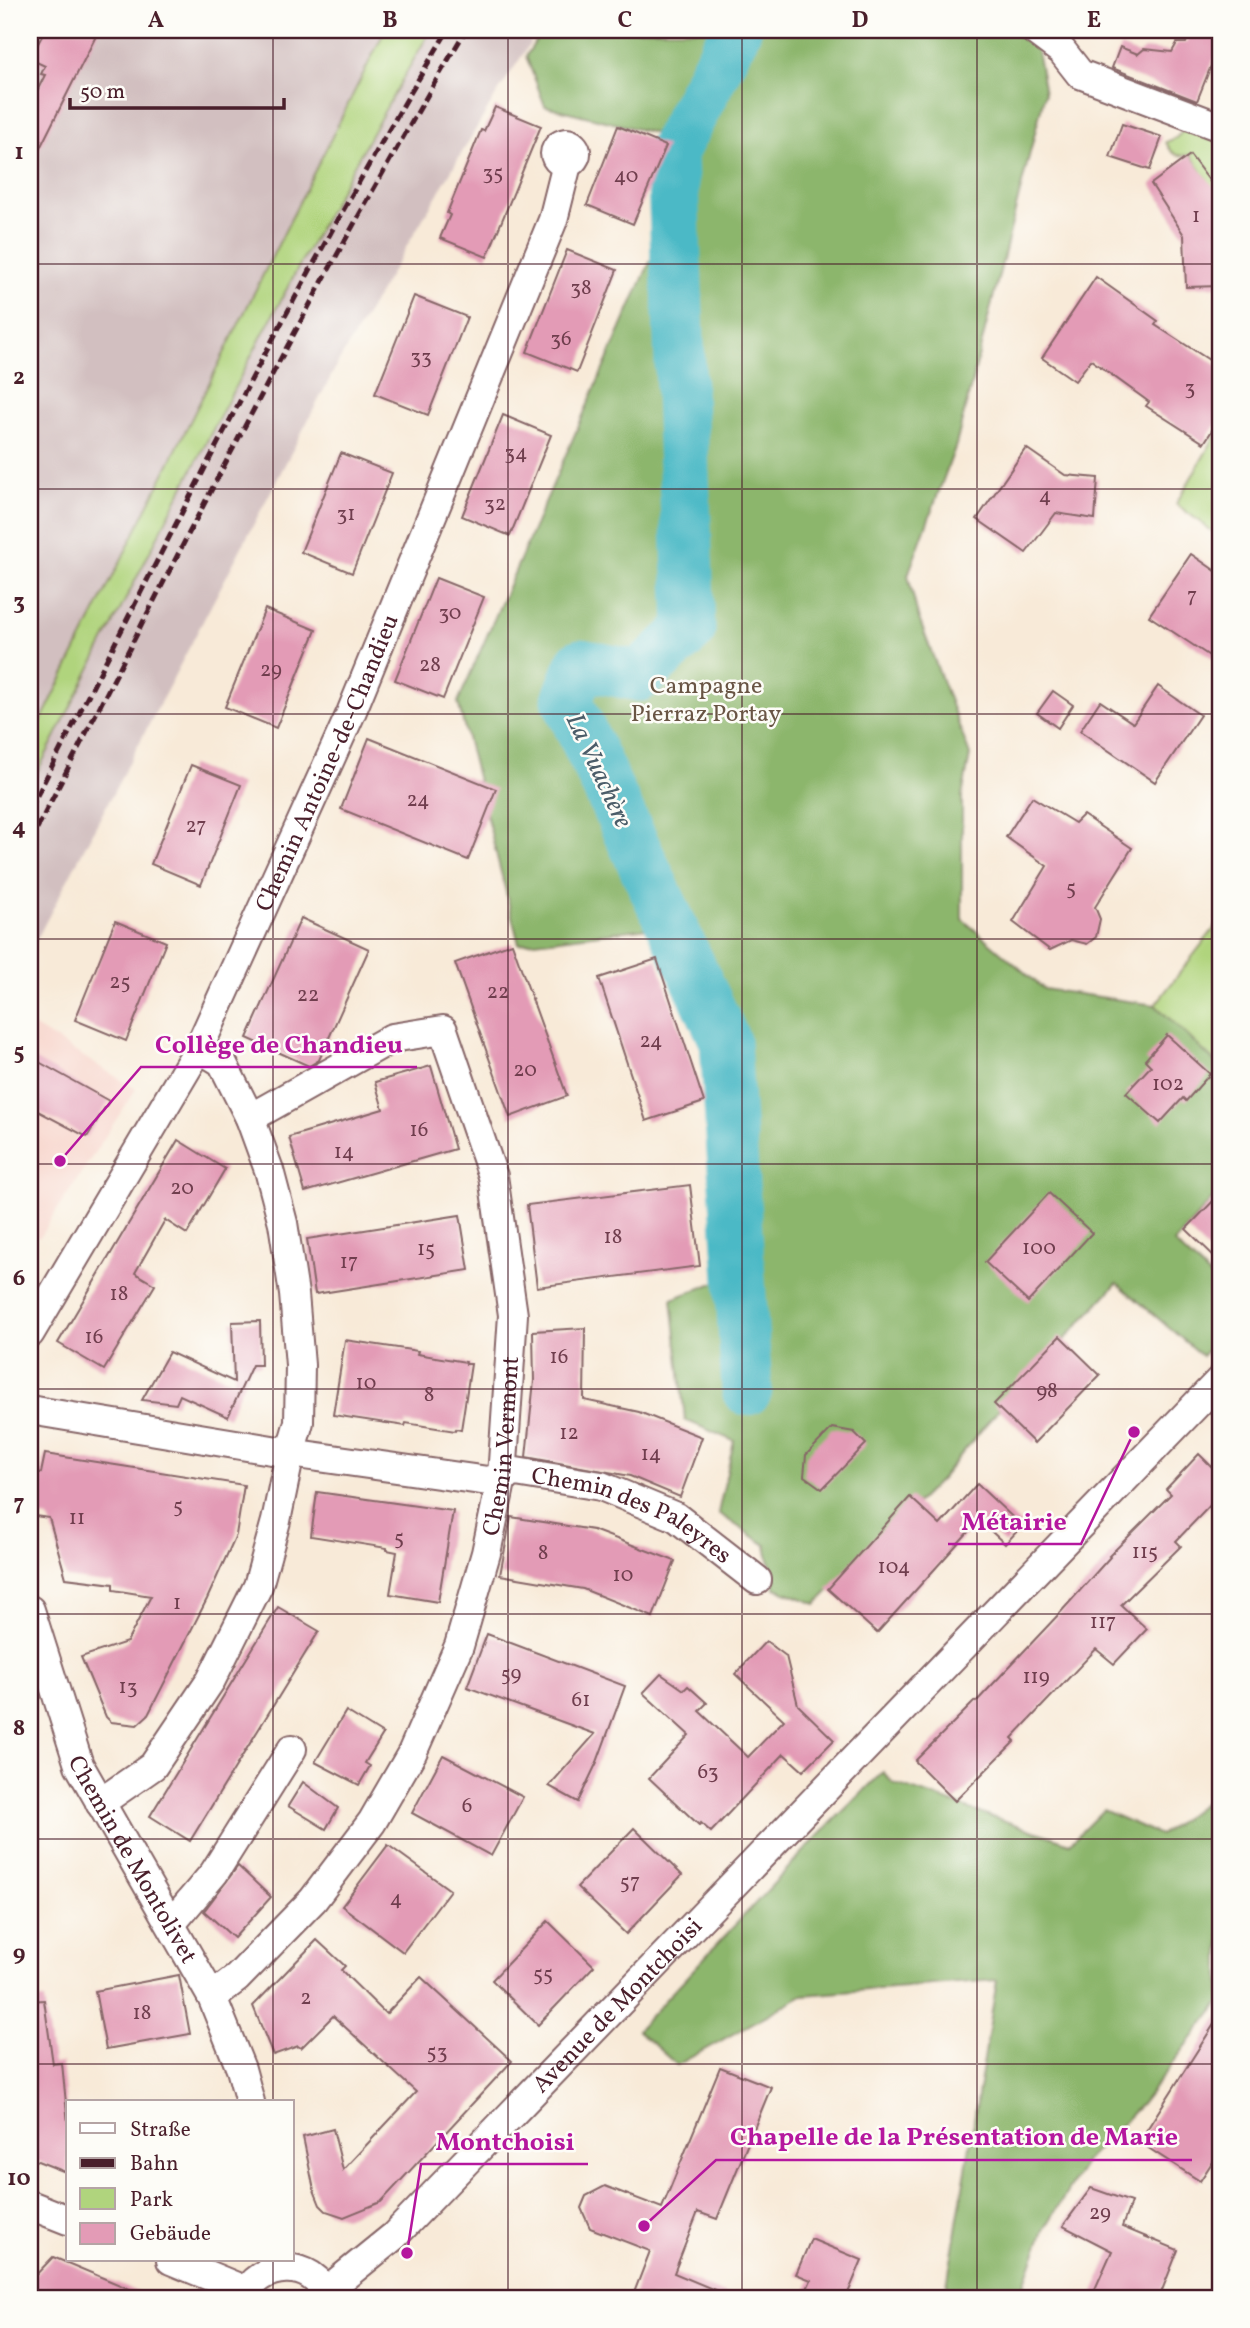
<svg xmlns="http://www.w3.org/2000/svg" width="1250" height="2328" viewBox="0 0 1250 2328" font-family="Vollkorn,serif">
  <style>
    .built { fill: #f7d1c8 }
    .industrial { fill: #d2bfc0 }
    .green { fill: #b0d47d; stroke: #7d7a54; stroke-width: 2 }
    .forest { fill: #8cb66c; stroke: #6b6a4c; stroke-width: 2 }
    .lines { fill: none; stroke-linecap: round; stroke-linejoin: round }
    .river { stroke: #4cb9c6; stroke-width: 51 }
    .building { fill: #e39bb6 }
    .minor-casing { stroke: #876668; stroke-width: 32 }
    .minor { stroke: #fff; stroke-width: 28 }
    .rail { stroke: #4a1f2b; stroke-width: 5; stroke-dasharray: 10 5; stroke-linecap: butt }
    .grid { fill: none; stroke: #4a1f2b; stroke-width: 2; stroke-opacity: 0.55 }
    .labels { text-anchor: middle; stroke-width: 5; stroke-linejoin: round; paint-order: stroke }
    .number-label { font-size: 21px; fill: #703e4e }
    .park-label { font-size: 24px; fill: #695544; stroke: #fdfcf7 }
    .street-label { font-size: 24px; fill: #4a1f2b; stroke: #fdfcf7 }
    .water-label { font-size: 26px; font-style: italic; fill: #4b5d69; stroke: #fdfcf7 }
    .leader { fill: none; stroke: #b5179e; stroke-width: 2.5 }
    .callout-dot { fill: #b5179e; stroke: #fdfcf7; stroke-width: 2.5 }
    .callout-label { font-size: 26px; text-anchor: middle; font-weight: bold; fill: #b5179e; stroke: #fdfcf7; stroke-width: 5; stroke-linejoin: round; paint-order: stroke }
    .neatline { fill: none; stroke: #4a1f2b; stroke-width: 2.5 }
    .grid-label { font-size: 23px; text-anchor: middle; font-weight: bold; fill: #4a1f2b }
  </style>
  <rect width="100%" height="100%" fill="#fdfcf7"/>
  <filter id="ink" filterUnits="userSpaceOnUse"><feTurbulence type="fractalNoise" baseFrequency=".0143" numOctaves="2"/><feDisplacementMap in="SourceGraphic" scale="14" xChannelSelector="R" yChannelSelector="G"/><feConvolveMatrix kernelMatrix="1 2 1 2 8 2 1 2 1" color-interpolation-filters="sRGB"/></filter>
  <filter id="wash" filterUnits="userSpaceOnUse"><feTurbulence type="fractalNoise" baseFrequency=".00686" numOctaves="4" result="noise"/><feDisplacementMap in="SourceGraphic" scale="28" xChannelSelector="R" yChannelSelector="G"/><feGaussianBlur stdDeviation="1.57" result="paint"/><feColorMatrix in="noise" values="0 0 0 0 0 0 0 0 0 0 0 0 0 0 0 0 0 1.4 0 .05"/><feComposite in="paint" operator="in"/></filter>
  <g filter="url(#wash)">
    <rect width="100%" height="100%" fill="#f8ead8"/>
    <!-- built -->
    <path class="built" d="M30,1024L136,1089L39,1238L30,1232Z"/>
    <!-- industrial -->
    <path class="industrial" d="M30,30H539L496,95L339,361L30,952Z"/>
    <!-- green -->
    <g class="green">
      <path d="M385,30H431C287,276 161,532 30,786V743Z"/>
      <path d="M1193,120L1220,138V185L1213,188L1191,155C1177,157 1172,155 1166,142L1176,138Z"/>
      <path d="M1220,428V537L1176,504Z"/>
      <path d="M1220,921V1067L1155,1005Z"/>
    </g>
    <!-- forest -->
    <g class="forest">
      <path d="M543,30H1011L1037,50L1045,93L956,445L908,575L918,616L970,755L962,796V919L1044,989L1155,1005L1220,1067V1190L1174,1243L1220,1285V1336L1202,1356L1117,1283L987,1423L941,1479L816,1604L775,1588L766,1545L718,1513L734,1441L685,1420L672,1299L722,1280L740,1229L730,1043L673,925L519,944L458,702L701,145L545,106L526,56Z"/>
      <path d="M883,1772L893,1783L1070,1843L1103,1810L1160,1835L1220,1791V2002L1142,2103L1086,2161L1044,2230L1019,2298H953L947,2285L997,1980L803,1995L677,2065L637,2030L820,1834Z"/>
    </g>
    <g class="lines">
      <!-- river -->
      <path class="river" d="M736,30L672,153L690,630L639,676L581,664L567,700L725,1041L747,1390"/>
    </g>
    <g id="blocks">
      <!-- building -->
      <g class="building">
        <path d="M45,30H99L30,168V105L45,75L41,74L45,66L30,59Z"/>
        <path d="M1191,30H1220V43L1197,101L1112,68L1120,47L1138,54L1144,49L1172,52L1177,43H1186Z"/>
        <path d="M495,107L541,126L487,257L440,238L450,215L447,213L481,130L484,131Z"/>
        <path d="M1122,124L1162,137L1150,170L1110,157Z"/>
        <path d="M618,126L666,146L633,224L587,205Z"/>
        <path d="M1190,155L1220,195V286L1186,287L1184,235L1151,184Z"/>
        <path d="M567,250L617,270L577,372L527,352Z"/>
        <path d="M1096,277L1158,321L1155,325L1220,367V418L1204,443L1146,406L1149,402L1091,360L1075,381L1042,358Z"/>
        <path d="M414,296L467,317L428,415L375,394Z"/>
        <path d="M503,415L551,435L510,536L462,516Z"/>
        <path d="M1026,448L1065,475L1098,478L1095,519L1056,513L1026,553L977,519Z"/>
        <path d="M341,453L392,473L352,573L301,552Z"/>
        <path d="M1191,554L1220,574V663L1149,616Z"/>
        <path d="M436,578L484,597L443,699L395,680Z"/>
        <path d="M265,609L316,630L276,728L225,707Z"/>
        <path d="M1158,686L1200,715L1155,782L1080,731L1100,701L1133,723Z"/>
        <path d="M1053,691L1073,705L1058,728L1037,713Z"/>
        <path d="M369,738L496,789L468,860L341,809Z"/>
        <path d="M191,765L241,785L201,885L151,864Z"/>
        <path d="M1032,797L1075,823L1083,815L1132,848L1095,907L1100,919L1096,937L1087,944L1071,940L1050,950L1013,922L1047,866L1006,837Z"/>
        <path d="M301,918L369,949L319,1060L309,1066L247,1038Z"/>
        <path d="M115,921L166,942L126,1041L75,1020Z"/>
        <path d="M512,943L567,1096L510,1117L455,963Z"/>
        <path d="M657,959L704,1102L646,1121L599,978Z"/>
        <path d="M1167,1035L1210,1074L1186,1101L1183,1098L1160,1123L1126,1093L1151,1066L1145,1060Z"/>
        <path d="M30,1057L109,1101L87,1137L30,1107Z"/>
        <path d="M431,1066L455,1149L305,1192L289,1137L383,1109L375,1082Z"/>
        <path d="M178,1140L225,1169L187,1234L165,1220L135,1273L155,1285L104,1370L58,1343Z"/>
        <path d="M690,1185L700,1266L537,1287L527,1205Z"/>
        <path d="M1049,1193L1092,1233L1028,1302L985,1262Z"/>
        <path d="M1220,1194V1262L1186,1229Z"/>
        <path d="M460,1215L469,1270L315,1294L307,1239Z"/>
        <path d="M260,1321L261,1365H252L228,1417L180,1395L176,1404L142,1400L169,1352L234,1382L232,1322Z"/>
        <path d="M585,1328L584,1400L639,1412L702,1437L680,1497L630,1476L526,1457L534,1381L533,1331Z"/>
        <path d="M1060,1336L1100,1375L1034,1443L994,1404Z"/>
        <path d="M345,1340L418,1351L417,1354L466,1362V1364H471L461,1430L456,1429L455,1431L406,1423L405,1426L333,1415Z"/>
        <path d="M832,1428L854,1432L866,1444L822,1489L804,1476L806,1455Z"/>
        <path d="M45,1454L244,1485L236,1535L207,1599L148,1715L137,1725L111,1722L106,1717L81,1657L127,1642L151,1596L113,1590V1584L66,1578L49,1518L34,1516L38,1494L32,1492L35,1472L41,1473Z"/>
        <path d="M1199,1454L1220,1475V1495L1176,1541L1181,1546L1121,1605L1147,1629L1114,1664L1096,1649L1012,1738L1015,1741L955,1801L915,1761L975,1701L976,1702L1059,1614L1110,1557L1109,1556L1171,1494L1166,1489Z"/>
        <path d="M977,1484L1022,1526L1005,1544L979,1520L877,1633L828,1589L910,1497L940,1525Z"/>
        <path d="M317,1492L453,1511L438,1602L390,1594L397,1552L387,1550V1548L311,1536Z"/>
        <path d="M511,1517L593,1530L675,1561L653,1617L583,1589L500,1575Z"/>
        <path d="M278,1607L319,1631L190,1841L150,1816Z"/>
        <path d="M487,1634L625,1686L597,1762L578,1802L549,1786L595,1734L467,1687Z"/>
        <path d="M766,1641L786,1656L798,1705L834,1740L803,1771L784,1754L711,1832L701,1823L699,1825L649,1778L689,1735L643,1693L661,1674L684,1690L688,1686L707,1703L699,1711L748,1757L784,1720L735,1674Z"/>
        <path d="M346,1711L383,1734L365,1763L370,1766L359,1785L315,1762Z"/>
        <path d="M443,1755L523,1797L491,1856L412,1813Z"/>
        <path d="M303,1782L338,1808L326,1829L288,1806Z"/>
        <path d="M634,1828L682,1875L626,1934L577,1887Z"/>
        <path d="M388,1845L450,1890L403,1952L342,1906Z"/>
        <path d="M238,1866L271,1897L234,1938L204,1911Z"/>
        <path d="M548,1921L594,1966L538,2025L492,1980Z"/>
        <path d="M317,1940L345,1966L341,1970L386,2014L421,1977L512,2061L381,2202L344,2217L326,2211L320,2205L314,2190L303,2137L333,2129L343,2170L416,2092L333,2016L301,2048L298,2046L273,2055L253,2006Z"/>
        <path d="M179,1975L190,2034L106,2049L95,1991Z"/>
        <path d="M44,2000L53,2064L62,2063L68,2124V2173L30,2158V2001Z"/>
        <path d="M1220,2015V2150L1200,2181L1139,2142Z"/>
        <path d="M720,2067L771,2087L717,2219L698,2212L674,2273L734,2298H632L650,2251L590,2228L581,2208L586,2196L605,2186L662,2208Z"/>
        <path d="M1091,2188L1131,2202L1122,2227L1178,2250L1159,2298H1091L1112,2251L1063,2226Z"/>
        <path d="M811,2239L862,2260L846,2298H803L811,2280L796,2274Z"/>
        <path d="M53,2257L151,2298H30V2281Z"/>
      </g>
    </g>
  </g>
  <g filter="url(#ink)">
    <use href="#blocks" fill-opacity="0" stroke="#876668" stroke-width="2"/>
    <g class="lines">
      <!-- minor casing -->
      <g class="minor-casing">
        <g id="minor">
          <path d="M1034,30L1062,51L1080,74L1220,127"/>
          <path id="s1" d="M30,1333L199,1048L351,713L553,220L567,164C574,161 580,153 573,146C561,135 543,159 567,164"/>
          <path id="s2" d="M30,1410L290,1453L488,1481L516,1472L601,1486L676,1517L757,1580"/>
          <path id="s3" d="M30,1610L79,1765L212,1997L241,2069L250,2102"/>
          <path d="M100,1803L153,1766L211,1680L258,1586L276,1521L290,1453L299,1422L300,1365L294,1294L283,1223L269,1170L250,1118L222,1062L199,1048"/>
          <path d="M171,1924L214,1873L292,1749"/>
          <path id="s4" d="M212,1997L237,1978L313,1900L372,1822L412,1753L459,1646L486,1553L502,1477L513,1315L493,1176L443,1030L392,1038L250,1118"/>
          <path d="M30,2205L68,2220"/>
          <path d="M171,2260L246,2291"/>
          <path id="s5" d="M325,2292L394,2236L1220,1380"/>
          <path d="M243,2298C257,2261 315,2257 327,2298"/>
        </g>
      </g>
      <!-- minor -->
      <use href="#minor" class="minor"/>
      <!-- rail -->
      <g class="rail">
        <path d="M30,809C165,547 295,282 448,30"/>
        <path d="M30,842C171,569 308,293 466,30"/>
      </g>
    </g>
  </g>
  <!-- grid -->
  <path class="grid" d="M273,30V2102M508,30V2298M742,30V2298M977,30V2298M30,264H1220M30,489H1220M30,714H1220M30,939H1220M30,1164H1220M30,1389H1220M30,1614H1220M30,1839H1220M30,2064H1220M273,2260V2298"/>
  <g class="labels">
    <!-- number labels -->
    <g class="number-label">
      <text x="493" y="179">35</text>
      <text x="626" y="182">40</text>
      <text x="1196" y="222">1</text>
      <text x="581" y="294">38</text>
      <text x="561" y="345">36</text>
      <text x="421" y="363">33</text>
      <text x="1190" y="394">3</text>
      <text x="516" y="459">34</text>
      <text x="1045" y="502">4</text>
      <text x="495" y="510">32</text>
      <text x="346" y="520">31</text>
      <text x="1192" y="602">7</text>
      <text x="450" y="619">30</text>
      <text x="430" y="671">28</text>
      <text x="271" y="676">29</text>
      <text x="418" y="806">24</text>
      <text x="196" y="832">27</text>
      <text x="1071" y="894">5</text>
      <text x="120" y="988">25</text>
      <text x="498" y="998">22</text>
      <text x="308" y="1001">22</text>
      <text x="651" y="1047">24</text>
      <text x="525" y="1076">20</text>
      <text x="1168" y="1090">102</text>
      <text x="419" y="1136">16</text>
      <text x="344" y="1158">14</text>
      <text x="182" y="1194">20</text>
      <text x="613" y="1243">18</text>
      <text x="1039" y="1254">100</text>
      <text x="426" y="1255">15</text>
      <text x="349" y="1268">17</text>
      <text x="119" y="1300">18</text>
      <text x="94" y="1343">16</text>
      <text x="559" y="1363">16</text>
      <text x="366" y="1389">10</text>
      <text x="1047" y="1397">98</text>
      <text x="429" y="1401">8</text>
      <text x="569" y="1439">12</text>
      <text x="651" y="1460">14</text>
      <text x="178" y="1512">5</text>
      <text x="77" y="1524">11</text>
      <text x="399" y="1544">5</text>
      <text x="1145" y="1558">115</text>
      <text x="543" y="1559">8</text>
      <text x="894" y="1573">104</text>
      <text x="623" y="1581">10</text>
      <text x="177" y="1609">1</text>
      <text x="1103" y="1628">117</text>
      <text x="511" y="1680">59</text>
      <text x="1036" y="1683">119</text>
      <text x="128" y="1693">13</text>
      <text x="581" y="1706">61</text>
      <text x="708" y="1778">63</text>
      <text x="467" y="1812">6</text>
      <text x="630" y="1888">57</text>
      <text x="396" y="1905">4</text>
      <text x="543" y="1980">55</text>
      <text x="306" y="2004">2</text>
      <text x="142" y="2019">18</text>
      <text x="437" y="2058">53</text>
      <text x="1100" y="2219">29</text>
    </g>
    <!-- park labels -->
    <g class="park-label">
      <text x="706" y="693">Campagne<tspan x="706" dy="28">Pierraz Portay</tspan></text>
    </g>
    <!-- street labels -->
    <g class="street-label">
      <text dy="8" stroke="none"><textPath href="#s1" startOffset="644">Chemin Antoine-de-Chandieu</textPath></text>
      <text dy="8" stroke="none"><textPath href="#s4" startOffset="640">Chemin Vermont</textPath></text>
      <text dy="8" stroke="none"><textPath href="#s2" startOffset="618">Chemin des Paleyres</textPath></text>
      <text dy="8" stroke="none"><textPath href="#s3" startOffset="271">Chemin de Montolivet</textPath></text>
      <text dy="8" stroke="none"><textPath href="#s5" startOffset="410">Avenue de Montchoisi</textPath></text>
    </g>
    <!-- water labels -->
    <g class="water-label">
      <text transform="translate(600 770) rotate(65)" y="9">La Vuachère</text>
    </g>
  </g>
  <!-- callouts -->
  <path class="leader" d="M60 1161L141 1067H417M1134 1432L1081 1544H948M644 2226L716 2160H1192M407 2253L421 2164H588"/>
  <g class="callout-dot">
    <circle cx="60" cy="1161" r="7"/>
    <circle cx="1134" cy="1432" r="7"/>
    <circle cx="644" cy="2226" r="7"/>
    <circle cx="407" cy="2253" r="7"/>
  </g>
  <g class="callout-label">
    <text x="279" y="1053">Collège de Chandieu</text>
    <text x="1014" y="1530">Métairie</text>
    <text x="954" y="2145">Chapelle de la Présentation de Marie</text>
    <text x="505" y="2150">Montchoisi</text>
  </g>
  <!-- margin -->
  <rect width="1250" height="2328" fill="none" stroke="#fdfcf7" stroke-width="77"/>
  <!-- legend -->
  <rect x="66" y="2100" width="228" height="161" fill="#fdfcf7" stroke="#b5a4a5" stroke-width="2"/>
  <rect x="80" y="2123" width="35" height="10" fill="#ffffff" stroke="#b5a4a5" stroke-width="2"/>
  <text x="130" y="2136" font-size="21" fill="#4a1f2b">Straße</text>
  <rect x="80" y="2158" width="35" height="10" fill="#4a1f2b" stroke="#b5a4a5" stroke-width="2"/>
  <text x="130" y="2170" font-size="21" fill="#4a1f2b">Bahn</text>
  <rect x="80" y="2188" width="35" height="21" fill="#b0d47d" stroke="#b5a4a5" stroke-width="2"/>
  <text x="130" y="2206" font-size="21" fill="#4a1f2b">Park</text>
  <rect x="80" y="2223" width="35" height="21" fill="#e39bb6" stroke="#b5a4a5" stroke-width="2"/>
  <text x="130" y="2240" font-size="21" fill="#4a1f2b">Gebäude</text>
  <!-- scale -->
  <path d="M70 98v10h214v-10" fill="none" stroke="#4a1f2b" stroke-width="3.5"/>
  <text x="80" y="98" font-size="21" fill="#4a1f2b" stroke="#fdfcf7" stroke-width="5" paint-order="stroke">50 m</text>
  <rect x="38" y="38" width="1174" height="2252" class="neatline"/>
  <g class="grid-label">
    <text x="156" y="27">A</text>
    <text x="390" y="27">B</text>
    <text x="625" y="27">C</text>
    <text x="860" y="27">D</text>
    <text x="1094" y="27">E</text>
    <text x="19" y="159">1</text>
    <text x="19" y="384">2</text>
    <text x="19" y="609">3</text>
    <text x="19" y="834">4</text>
    <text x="19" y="1059">5</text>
    <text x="19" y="1285">6</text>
    <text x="19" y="1510">7</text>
    <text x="19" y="1735">8</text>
    <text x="19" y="1960">9</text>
    <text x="19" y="2185">10</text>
  </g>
</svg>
